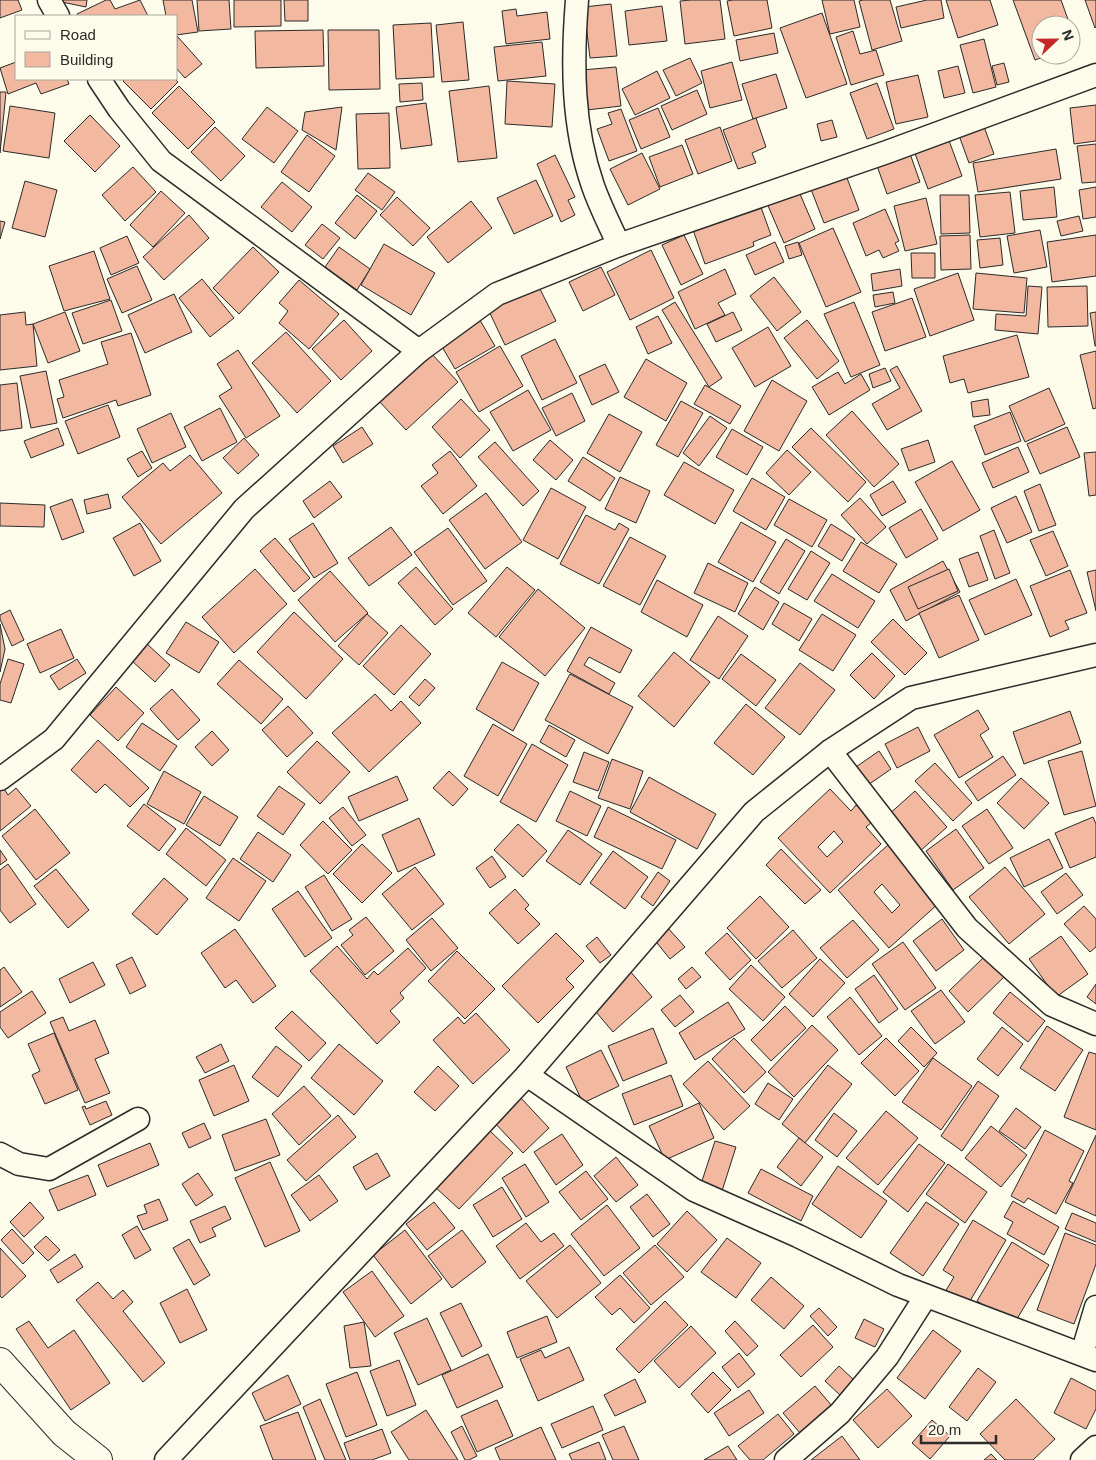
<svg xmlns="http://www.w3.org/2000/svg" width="1096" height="1460" viewBox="0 0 1096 1460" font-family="Arial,sans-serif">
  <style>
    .building { fill: #f2b8a0; stroke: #2b2b2b; fill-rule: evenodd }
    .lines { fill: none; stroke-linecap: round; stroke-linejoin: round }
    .minor-casing { stroke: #2b2b2b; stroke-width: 25 }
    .secondary-casing { stroke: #2b2b2b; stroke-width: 30 }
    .minor { stroke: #fdfbea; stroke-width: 22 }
    .secondary { stroke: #fdfbea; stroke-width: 28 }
  </style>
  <rect width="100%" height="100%" fill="#fdfbea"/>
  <!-- building -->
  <g class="building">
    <path d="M0,0H18L22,10L0,18Z"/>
    <path d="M52,0H87L86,7Z"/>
    <path d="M106,0H110L115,9L140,0L148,16H78L77,14Z"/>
    <path d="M163,0H192L198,32L176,35V16H166Z"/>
    <path d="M197,0H229L231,29L199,31Z"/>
    <path d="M234,0H281V26L234,27Z"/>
    <path d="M284,0H308V21H285Z"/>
    <path d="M691,0H720L725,39L685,44L680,1Z"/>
    <path d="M733,0H767L772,28L734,36L727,1Z"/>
    <path d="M822,0H854L860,27L830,34Z"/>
    <path d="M863,0H890L902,41L872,50L859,1Z"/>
    <path d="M927,0H941L944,18L901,28L896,7Z"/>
    <path d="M946,0H990L998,25L958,38Z"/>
    <path d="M1013,0H1061L1070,25H1041V55H1049L1035,60Z"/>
    <path d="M1085,0H1096V27L1095,28Z"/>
    <path d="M611,4L617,56L590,58L584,7Z"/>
    <path d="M662,6L667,41L629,45L625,11Z"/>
    <path d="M516,9L517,16L547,12L550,39L506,44L502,11Z"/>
    <path d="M822,13L847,84L806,98L780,28Z"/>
    <path d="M463,22L469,80L442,82L436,25Z"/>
    <path d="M431,23L434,77L396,79L393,25Z"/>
    <path d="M1071,27L1077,44L1071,47Z"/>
    <path d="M323,30L324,66L256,68L255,31Z"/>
    <path d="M328,30H379L380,89L329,90Z"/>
    <path d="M853,31L860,54L876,50L884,75L851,85L836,37Z"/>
    <path d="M774,33L778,53L740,61L736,40Z"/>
    <path d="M177,36L202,64L185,78L176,68Z"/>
    <path d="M984,39L996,87L973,93L960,45Z"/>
    <path d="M542,42L546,76L498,81L494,47Z"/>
    <path d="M690,58L702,83L676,96L663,70Z"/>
    <path d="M16,62V79H67L69,84L41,94L36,83L8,94L0,68Z"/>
    <path d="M732,62L742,100L710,108L701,71Z"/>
    <path d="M1004,63L1009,82L997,85L992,66Z"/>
    <path d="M958,66L965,93L944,98L938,71Z"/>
    <path d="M616,67L621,106L587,110L582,70Z"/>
    <path d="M657,71L670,98L635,115L622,89Z"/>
    <path d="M776,74L787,108L753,119L742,84Z"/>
    <path d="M918,75L928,117L896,124L886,82Z"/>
    <path d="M125,79H175L178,82L151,109L123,81Z"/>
    <path d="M507,81L555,84L552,127L505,124Z"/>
    <path d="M422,83L423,100L400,102L399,84Z"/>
    <path d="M877,83L894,129L867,139L850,93Z"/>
    <path d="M179,86L215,122L188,149L152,113Z"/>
    <path d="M489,86L497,158L458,162L449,91Z"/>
    <path d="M697,90L707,114L672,130L661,106Z"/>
    <path d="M0,92H6L0,153Z"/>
    <path d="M426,103L432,145L401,149L396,107Z"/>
    <path d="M1096,105V141L1074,144L1070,108Z"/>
    <path d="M10,106L55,113L49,158L3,151Z"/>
    <path d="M267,107L298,131L274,163L242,139Z"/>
    <path d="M342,107L336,150L302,130L305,112Z"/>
    <path d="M658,108L670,137L641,149L629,120Z"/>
    <path d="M621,109L637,151L609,161L597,129L612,124L608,113Z"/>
    <path d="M389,113L390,168L358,169L356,114Z"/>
    <path d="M90,115L120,146L95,172L64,141Z"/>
    <path d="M756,118L766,147L752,153L756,163L738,169L723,130Z"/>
    <path d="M832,120L837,137L821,141L817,124Z"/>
    <path d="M982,121L994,154L969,163L957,130Z"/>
    <path d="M215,127L245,156L221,181L191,152Z"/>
    <path d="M720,127L732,161L698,174L685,140Z"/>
    <path d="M307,135L335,156L309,192L281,172Z"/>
    <path d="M947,135L962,176L928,189L913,148Z"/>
    <path d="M1096,144V182L1082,183L1077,146Z"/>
    <path d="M682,145L693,174L660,187L649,157Z"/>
    <path d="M908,148L920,182L887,194L875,160Z"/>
    <path d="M1056,149L1061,179L978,192L973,163Z"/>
    <path d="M642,153L660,189L628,205L610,169Z"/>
    <path d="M555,155L575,197L568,200L575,215L561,222L537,164Z"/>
    <path d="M133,167L156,192L125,221L102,195Z"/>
    <path d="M844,170L859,210L824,223L809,184Z"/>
    <path d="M368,173L395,192L382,210L355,190Z"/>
    <path d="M536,180L553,216L514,234L497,198Z"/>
    <path d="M25,181L57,190L45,237L12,228Z"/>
    <path d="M282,182L312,207L292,232L261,207Z"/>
    <path d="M797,187L815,229L784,243L766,201Z"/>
    <path d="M1054,187L1057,217L1023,220L1020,191Z"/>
    <path d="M1096,187V217L1083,219L1079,190Z"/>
    <path d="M161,191L185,213L153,247L130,225Z"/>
    <path d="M1010,192L1015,233L980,237L975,195Z"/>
    <path d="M357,195L377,211L355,239L335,223Z"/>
    <path d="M940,195H969L970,233L941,234Z"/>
    <path d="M397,197L430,228L413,246L380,215Z"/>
    <path d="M926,198L937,244L905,251L894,206Z"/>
    <path d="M758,199L771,235L753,242L754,246L705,264L691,224Z"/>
    <path d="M471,201L492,228L448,263L427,237Z"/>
    <path d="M885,209L899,241L895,243L899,251L883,258L879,250L866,256L853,223Z"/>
    <path d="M189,215L209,238L164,280L143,257Z"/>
    <path d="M1079,216L1083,231L1061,236L1057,221Z"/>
    <path d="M0,221L5,222L0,239Z"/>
    <path d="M322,224L340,238L323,259L305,245Z"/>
    <path d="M833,228L861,292L826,307L799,243Z"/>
    <path d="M1040,230L1047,267L1014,273L1007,236Z"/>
    <path d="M684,235L703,274L681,285L662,245Z"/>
    <path d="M970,235L971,269L941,270L940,236Z"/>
    <path d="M1096,235V276L1052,282L1047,242Z"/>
    <path d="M127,236L139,263L111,275L100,248Z"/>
    <path d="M1000,238L1003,265L980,268L977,240Z"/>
    <path d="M775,242L784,262L755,275L746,255Z"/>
    <path d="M798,242L802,255L789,259L785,246Z"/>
    <path d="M384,244L435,273L411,315L361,285Z"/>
    <path d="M253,247L279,272L239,314L213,288Z"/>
    <path d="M339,247L370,269L357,290L325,267Z"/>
    <path d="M651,250L674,298L630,320L607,272Z"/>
    <path d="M94,251L110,299L64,311L49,266Z"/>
    <path d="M911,253H935V278H912Z"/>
    <path d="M137,266L152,300L122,313L107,279Z"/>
    <path d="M601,267L615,295L583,311L569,282Z"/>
    <path d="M725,269L736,294L718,303L725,315L695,329L678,292Z"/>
    <path d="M900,269L902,286L873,291L871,274Z"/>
    <path d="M958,273L974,320L930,336L914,289Z"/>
    <path d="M976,273L1027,278L1024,313L973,309Z"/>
    <path d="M774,277L801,312L777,331L750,296Z"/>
    <path d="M202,279L234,318L210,337L179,298Z"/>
    <path d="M299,280L339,314L309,349L279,323L288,311L279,303Z"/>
    <path d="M537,283L556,321L505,345L487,307Z"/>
    <path d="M1028,286L1042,287L1038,334L995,330L996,314L1026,316Z"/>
    <path d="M1087,286L1088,326L1048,327L1047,287Z"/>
    <path d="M893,292L895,303L875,307L873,295Z"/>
    <path d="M174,294L192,332L145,353L128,315Z"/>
    <path d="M912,298L926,337L885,351L872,312Z"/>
    <path d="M111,300L122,331L83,344L72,313Z"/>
    <path d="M675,302L722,378L709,387L662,310Z"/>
    <path d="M854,302L880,365L851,377L824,314Z"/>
    <path d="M25,312L26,325L33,324L37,366L0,370V315Z"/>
    <path d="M65,312L80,351L48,363L33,324Z"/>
    <path d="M733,312L742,330L716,342L707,324Z"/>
    <path d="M1096,312V346H1095L1090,313Z"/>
    <path d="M477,315L495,346L455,369L437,338Z"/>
    <path d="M658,316L672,343L648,354L636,327Z"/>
    <path d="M344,320L372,351L341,380L312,349Z"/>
    <path d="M807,320L839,361L817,379L784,338Z"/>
    <path d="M768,327L791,366L755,387L732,348Z"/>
    <path d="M286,332L331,381L297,413L252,363Z"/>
    <path d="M131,333L151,395L118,406L116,400L63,418L57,399L64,397L59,380L108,364L101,342Z"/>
    <path d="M1017,335L1029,377L968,393L964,379L950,383L943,356Z"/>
    <path d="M555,339L577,383L542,400L521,356Z"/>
    <path d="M500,346L523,386L479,412L456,372Z"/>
    <path d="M238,350L280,416L246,438L219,396L232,388L217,364Z"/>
    <path d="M1096,351V408L1093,409L1080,355Z"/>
    <path d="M430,352L458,382L406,430L378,400Z"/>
    <path d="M646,359L687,383L666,421L624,397Z"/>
    <path d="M605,364L619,392L592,405L579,376Z"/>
    <path d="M897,366L922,411L887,430L872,404L900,388L890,370Z"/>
    <path d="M885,368L891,381L873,388L869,374Z"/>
    <path d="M46,371L57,423L31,428L20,376Z"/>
    <path d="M838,372L845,384L861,374L870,390L829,415L812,387Z"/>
    <path d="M772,380L807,401L779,451L744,431Z"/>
    <path d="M17,383L22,428L0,431V385Z"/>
    <path d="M705,385L741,406L730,424L694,404Z"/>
    <path d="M1049,388L1065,424L1025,442L1009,406Z"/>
    <path d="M528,390L551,430L513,451L490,412Z"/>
    <path d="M572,393L585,421L556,436L542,408Z"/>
    <path d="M461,399L490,430L460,458L432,427Z"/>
    <path d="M988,399L990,415L973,417L971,402Z"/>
    <path d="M681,401L703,413L678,457L656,445Z"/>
    <path d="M108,405L120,437L78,454L65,421Z"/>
    <path d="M220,408L237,442L202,461L184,427Z"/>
    <path d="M852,411L899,464L874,487L826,435Z"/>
    <path d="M1010,412L1021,441L985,455L974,426Z"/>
    <path d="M171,413L186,447L152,463L137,429Z"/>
    <path d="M609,414L642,432L620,472L587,453Z"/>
    <path d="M710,416L727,428L699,466L683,453Z"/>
    <path d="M362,427L373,444L343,463L333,446Z"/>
    <path d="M1067,427L1080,457L1040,474L1027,444Z"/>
    <path d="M58,428L64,445L31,458L24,441Z"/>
    <path d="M811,428L866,482L848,502L792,447Z"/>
    <path d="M732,429L763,447L747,475L716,457Z"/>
    <path d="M244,438L259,455L238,474L223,458Z"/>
    <path d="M550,440L573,460L556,480L533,460Z"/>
    <path d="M928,440L935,462L909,471L901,449Z"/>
    <path d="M495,442L539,491L523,506L478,457Z"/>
    <path d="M1018,447L1029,472L993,488L982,463Z"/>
    <path d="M787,450L811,472L789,495L766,473Z"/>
    <path d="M142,451L152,468L138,477L127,459Z"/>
    <path d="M450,451L477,486L443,514L421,486L438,473L432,465Z"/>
    <path d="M1096,452V495L1089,496L1084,453Z"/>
    <path d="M190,455L222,493L161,544L122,497L163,463L170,471Z"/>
    <path d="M583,457L615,478L600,501L568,481Z"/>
    <path d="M952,461L980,510L943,531L915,482Z"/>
    <path d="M684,462L734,490L715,524L664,495Z"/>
    <path d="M620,477L650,491L636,523L605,509Z"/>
    <path d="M752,478L785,497L766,530L733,511Z"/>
    <path d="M330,481L342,497L314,518L303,501Z"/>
    <path d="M893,481L906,502L882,516L870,495Z"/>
    <path d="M1040,484L1056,525L1039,531L1024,491Z"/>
    <path d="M551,488L586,507L558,559L523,540Z"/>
    <path d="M486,493L522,542L485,569L449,520Z"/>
    <path d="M108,494L111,508L87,514L84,500Z"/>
    <path d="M1016,496L1032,532L1007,543L991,508Z"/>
    <path d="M860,498L886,527L867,544L841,515Z"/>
    <path d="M72,499L84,532L62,540L50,507Z"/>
    <path d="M789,499L827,520L812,547L774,525Z"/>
    <path d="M0,503L45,505L44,527L0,526Z"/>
    <path d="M921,509L938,539L906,558L889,528Z"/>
    <path d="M586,515L615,530L619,523L629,529L599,584L560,564Z"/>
    <path d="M741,522L776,542L753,582L718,562Z"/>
    <path d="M140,523L161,561L134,576L113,538Z"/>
    <path d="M313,523L338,563L314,578L289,539Z"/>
    <path d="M831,524L855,539L842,561L818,546Z"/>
    <path d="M391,527L412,555L369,586L348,558Z"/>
    <path d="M448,528L487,581L453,605L414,552Z"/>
    <path d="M994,530L1010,573L995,579L980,536Z"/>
    <path d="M1053,531L1068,566L1046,576L1030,540Z"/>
    <path d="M630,537L666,556L640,605L603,586Z"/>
    <path d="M275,538L310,578L294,592L260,551Z"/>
    <path d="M786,539L805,551L779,594L760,582Z"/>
    <path d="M861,542L897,564L879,593L843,571Z"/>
    <path d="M811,551L830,563L807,600L788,589Z"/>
    <path d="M978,552L988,580L969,587L959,559Z"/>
    <path d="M943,561L960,592L906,621L890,590Z"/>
    <path d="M708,563L748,583L735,612L694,593Z"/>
    <path d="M416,567L453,609L435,625L398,583Z"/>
    <path d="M507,567L535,590L496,637L468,613Z"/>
    <path d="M255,569L287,604L234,653L202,617Z"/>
    <path d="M949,569L958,591L918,609L908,587Z"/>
    <path d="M1070,570L1087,613L1065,621L1069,629L1050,637L1030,586Z"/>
    <path d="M1096,570V611L1087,572Z"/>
    <path d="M330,571L368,613L335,642L298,600Z"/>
    <path d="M832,574L875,601L858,628L814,601Z"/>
    <path d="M1016,579L1032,615L985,635L969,600Z"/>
    <path d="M657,580L703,605L687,637L641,612Z"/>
    <path d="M755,587L779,602L763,630L738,614Z"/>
    <path d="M538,589L585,628L545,676L499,637Z"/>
    <path d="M959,595L979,640L939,658L919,613Z"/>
    <path d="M784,603L812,619L799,641L772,624Z"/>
    <path d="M10,610L24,640L12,646L0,619V615Z"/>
    <path d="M294,612L343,659L306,699L257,652Z"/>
    <path d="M367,614L388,633L359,665L338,646Z"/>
    <path d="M822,614L856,635L833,671L799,650Z"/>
    <path d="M718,616L748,636L719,679L690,660Z"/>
    <path d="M893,619L927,653L905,675L871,642Z"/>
    <path d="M186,622L219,642L199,673L166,653Z"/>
    <path d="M0,624L5,649L0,672Z"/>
    <path d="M401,625L431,654L394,695L363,666Z"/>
    <path d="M591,627L632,650L620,673L589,657L584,665L615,683L609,694L567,671Z"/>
    <path d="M61,629L74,658L40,673L27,644Z"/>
    <path d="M147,644L170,665L155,682L132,661Z"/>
    <path d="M674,652L710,682L674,727L638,696Z"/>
    <path d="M872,653L895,676L874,699L850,675Z"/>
    <path d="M741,654L776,680L756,706L722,679Z"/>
    <path d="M8,659L24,664L11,703L0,700V684Z"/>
    <path d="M77,659L86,673L59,690L50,676Z"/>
    <path d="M239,660L283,699L261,724L217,684Z"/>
    <path d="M502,662L539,683L513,731L476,709Z"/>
    <path d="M800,663L835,690L800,735L765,708Z"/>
    <path d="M570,674L633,707L608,754L545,720Z"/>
    <path d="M425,679L435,688L419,706L409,697Z"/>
    <path d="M116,687L144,713L118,741L90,715Z"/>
    <path d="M172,689L200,720L178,740L150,709Z"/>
    <path d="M375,694L391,711L401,701L421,723L369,772L332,733Z"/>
    <path d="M746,704L785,737L753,775L714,743Z"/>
    <path d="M288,706L313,733L287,757L262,730Z"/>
    <path d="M978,710L989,729L980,735L993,757L959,778L934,735Z"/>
    <path d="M1070,711L1081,743L1024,764L1013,732Z"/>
    <path d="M142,723L177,746L160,771L126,747Z"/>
    <path d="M493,724L527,744L498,796L464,776Z"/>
    <path d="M549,725L575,740L566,757L540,742Z"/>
    <path d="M918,727L930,751L897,768L885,744Z"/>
    <path d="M212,731L229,750L212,766L195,747Z"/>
    <path d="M98,740L149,788L130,807L105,784L96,793L71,770Z"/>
    <path d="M317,741L350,772L320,804L287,772Z"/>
    <path d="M532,744L568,765L536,822L500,802Z"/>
    <path d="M879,751L891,769L868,785L856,767Z"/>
    <path d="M1082,751L1096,806L1064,815L1048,761Z"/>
    <path d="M584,752L609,762L598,791L573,782Z"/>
    <path d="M1003,756L1016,775L978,801L965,782Z"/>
    <path d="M612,759L643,771L630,809L598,798Z"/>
    <path d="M935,763L972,803L953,821L915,781Z"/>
    <path d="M164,771L201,792L184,824L147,804Z"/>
    <path d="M449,771L468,789L453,806L433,788Z"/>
    <path d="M397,776L408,800L359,821L348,797Z"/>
    <path d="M649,777L716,814L697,849L630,812Z"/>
    <path d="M1021,778L1049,803L1024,829L997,803Z"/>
    <path d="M279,786L305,804L283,835L257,816Z"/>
    <path d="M3,787L8,795L16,788L31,806L0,831V789Z"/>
    <path d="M830,789L851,811L856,805L872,822L866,827L881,844L830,893L778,838ZM834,831L843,842L827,857L818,847Z"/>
    <path d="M570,791L601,806L587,836L556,821Z"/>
    <path d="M915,791L947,827L919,852L887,816Z"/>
    <path d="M204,796L238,817L220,846L186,825Z"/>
    <path d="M144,804L176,829L159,851L127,826Z"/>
    <path d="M343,807L366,835L352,846L329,818Z"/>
    <path d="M608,807L676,840L662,869L594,837Z"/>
    <path d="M35,809L70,853L36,880L2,836Z"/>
    <path d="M987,809L1013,848L989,864L962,826Z"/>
    <path d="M1093,817L1096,824V857L1070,868L1055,833Z"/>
    <path d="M419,818L435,855L398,872L382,835Z"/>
    <path d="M323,821L352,850L328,874L300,845Z"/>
    <path d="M518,824L547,851L523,877L494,850Z"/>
    <path d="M186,828L226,860L206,886L166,854Z"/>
    <path d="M956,829L984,868L953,890L926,851Z"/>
    <path d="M568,830L602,854L580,885L546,861Z"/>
    <path d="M258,832L291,855L273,882L240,859Z"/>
    <path d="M1049,839L1063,868L1024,887L1010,858Z"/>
    <path d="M362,844L392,873L362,903L333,874Z"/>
    <path d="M888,845L939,903L889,948L838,890ZM882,884L900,905L892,913L874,892Z"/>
    <path d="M781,849L821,890L805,904L766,865Z"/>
    <path d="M0,850L7,860L0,865Z"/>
    <path d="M613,851L648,877L625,909L590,883Z"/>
    <path d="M492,856L506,877L490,888L476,868Z"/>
    <path d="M233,858L266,881L239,921L206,898Z"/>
    <path d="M8,864L36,904L10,923L0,910V870Z"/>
    <path d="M415,867L444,904L412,930L382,894Z"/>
    <path d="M1005,867L1045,914L1009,944L969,897Z"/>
    <path d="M56,869L89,910L68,928L34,886Z"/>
    <path d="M658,872L670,881L653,906L641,897Z"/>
    <path d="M1066,873L1083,895L1057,914L1041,892Z"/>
    <path d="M324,875L352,919L332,931L305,887Z"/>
    <path d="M164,878L188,899L157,935L132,914Z"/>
    <path d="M515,889L529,905L525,909L540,924L518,944L489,913Z"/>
    <path d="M298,891L332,938L305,957L272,909Z"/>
    <path d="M760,896L789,927L756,959L727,928Z"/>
    <path d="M1084,906L1096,919V947L1090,952L1064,924Z"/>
    <path d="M366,917L394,951L365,975L341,945L353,935L349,930Z"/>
    <path d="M432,918L458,948L431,971L406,940Z"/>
    <path d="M942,919L964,950L936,971L913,941Z"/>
    <path d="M853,920L879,950L847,978L820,948Z"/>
    <path d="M667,927L685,947L670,959L653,938Z"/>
    <path d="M235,929L276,986L253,1003L236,980L225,988L201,953Z"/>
    <path d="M793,930L817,958L782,988L758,961Z"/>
    <path d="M556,933L584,961L566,979L574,987L538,1023L502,986Z"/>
    <path d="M727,933L751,960L730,980L705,953Z"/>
    <path d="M1061,936L1088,974L1056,997L1029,959Z"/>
    <path d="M597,937L611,955L600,963L586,946Z"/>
    <path d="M903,942L936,988L905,1010L872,964Z"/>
    <path d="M337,946L367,979L374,971L378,975L408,948L426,968L400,993L404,998L390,1011L400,1022L377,1044L310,971Z"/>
    <path d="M457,951L495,989L465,1019L428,981Z"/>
    <path d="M132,957L146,986L130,994L116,965Z"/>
    <path d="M984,957L1004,977L968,1012L949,991Z"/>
    <path d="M820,959L845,983L813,1017L789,994Z"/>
    <path d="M93,962L105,985L70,1003L59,979Z"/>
    <path d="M751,965L785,997L763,1021L729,989Z"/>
    <path d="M4,967L22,992L0,1007V970Z"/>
    <path d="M692,967L701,977L686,989L678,979Z"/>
    <path d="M630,971L652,997L613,1032L591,1006Z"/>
    <path d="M874,975L898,1009L879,1023L855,989Z"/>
    <path d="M1096,984V1004L1087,997Z"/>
    <path d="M941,990L965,1022L935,1044L911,1011Z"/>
    <path d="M32,991L46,1013L8,1038L0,1027V1012Z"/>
    <path d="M1010,992L1045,1021L1028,1042L993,1013Z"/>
    <path d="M680,995L694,1012L675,1027L661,1010Z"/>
    <path d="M850,997L882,1036L859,1055L827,1017Z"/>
    <path d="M728,1002L745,1029L695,1060L679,1033Z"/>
    <path d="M785,1006L806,1028L771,1061L751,1040Z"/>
    <path d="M292,1011L326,1043L309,1061L275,1028Z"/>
    <path d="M476,1013L510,1050L473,1084L433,1040L458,1017L464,1024Z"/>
    <path d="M63,1017L69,1031L95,1020L109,1053L95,1059L110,1093L85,1103L50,1022Z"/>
    <path d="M812,1025L838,1050L794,1097L768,1072Z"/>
    <path d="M1047,1026L1083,1050L1055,1091L1020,1068Z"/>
    <path d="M911,1027L937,1053L924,1067L898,1041Z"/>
    <path d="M1002,1027L1023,1044L998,1076L977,1059Z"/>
    <path d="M653,1028L667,1063L623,1081L608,1046Z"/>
    <path d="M54,1033L78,1090L45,1104L32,1075L40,1071L28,1044Z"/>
    <path d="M734,1038L766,1072L744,1093L712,1059Z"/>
    <path d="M886,1038L919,1071L895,1096L861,1063Z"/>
    <path d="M221,1044L229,1061L205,1073L196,1057Z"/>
    <path d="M339,1044L383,1081L354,1115L311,1078Z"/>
    <path d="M276,1046L302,1066L278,1097L252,1077Z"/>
    <path d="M601,1050L619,1086L583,1103L566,1067Z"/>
    <path d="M1089,1052L1096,1054V1130L1064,1117Z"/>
    <path d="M933,1058L972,1086L941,1130L902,1102Z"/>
    <path d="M708,1061L750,1106L724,1130L683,1084Z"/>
    <path d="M234,1065L249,1101L214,1116L199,1080Z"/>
    <path d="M828,1065L852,1084L805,1143L782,1124Z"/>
    <path d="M438,1066L459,1086L435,1111L414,1092Z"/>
    <path d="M671,1075L683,1106L634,1125L622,1094Z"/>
    <path d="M978,1081L999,1096L962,1151L941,1136Z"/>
    <path d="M768,1083L793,1099L779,1120L755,1104Z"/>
    <path d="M304,1086L331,1116L299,1145L272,1114Z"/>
    <path d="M520,1097L549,1128L523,1153L494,1122Z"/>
    <path d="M106,1101L112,1115L90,1125L82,1107L85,1106L86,1109Z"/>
    <path d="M699,1103L714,1138L665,1160L649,1126Z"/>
    <path d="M1016,1108L1041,1127L1025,1149L999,1131Z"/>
    <path d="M886,1111L918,1138L878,1185L846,1158Z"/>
    <path d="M834,1113L857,1131L837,1157L815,1140Z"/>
    <path d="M338,1115L356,1137L306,1181L287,1160Z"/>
    <path d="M266,1119L280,1155L235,1171L222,1135Z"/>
    <path d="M204,1123L211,1138L189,1148L182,1133Z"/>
    <path d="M991,1126L1027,1155L1001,1187L965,1158Z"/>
    <path d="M489,1130L513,1153L459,1209L435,1187Z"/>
    <path d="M1045,1130L1084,1151L1069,1181L1073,1183L1056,1214L1028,1198L1024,1203L1011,1196Z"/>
    <path d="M562,1134L583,1165L556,1185L534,1152Z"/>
    <path d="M1096,1135V1216L1065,1202Z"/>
    <path d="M799,1138L823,1157L801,1186L777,1167Z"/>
    <path d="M715,1141L736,1147L722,1191L701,1184Z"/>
    <path d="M150,1143L159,1165L107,1187L98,1165Z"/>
    <path d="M919,1144L945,1163L908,1212L883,1192Z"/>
    <path d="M377,1153L390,1176L366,1190L353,1167Z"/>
    <path d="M616,1157L638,1185L616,1202L594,1176Z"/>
    <path d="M270,1162L300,1231L265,1247L235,1178Z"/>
    <path d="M525,1164L549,1202L526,1217L502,1178Z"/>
    <path d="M948,1164L987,1192L965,1223L926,1194Z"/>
    <path d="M838,1166L887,1201L861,1238L812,1204Z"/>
    <path d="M761,1169L813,1196L801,1221L748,1193Z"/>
    <path d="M586,1171L608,1199L581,1220L559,1192Z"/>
    <path d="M198,1173L213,1195L196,1206L182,1184Z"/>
    <path d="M88,1175L96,1195L58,1211L49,1190Z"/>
    <path d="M319,1175L338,1201L310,1221L291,1195Z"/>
    <path d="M502,1187L522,1219L493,1237L473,1205Z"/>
    <path d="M647,1194L670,1224L653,1237L630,1207Z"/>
    <path d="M159,1199L168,1220L143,1230L137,1216L147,1213L144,1205Z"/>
    <path d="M1013,1201L1059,1227L1044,1255L1007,1234L1013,1222L1004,1217Z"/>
    <path d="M30,1202L44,1218L24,1237L10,1222Z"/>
    <path d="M434,1202L455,1228L427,1250L406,1224Z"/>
    <path d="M926,1202L959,1224L923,1276L890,1253Z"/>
    <path d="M607,1205L640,1248L604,1276L571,1234Z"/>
    <path d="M225,1206L231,1219L212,1228L216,1236L200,1243L190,1221Z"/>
    <path d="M687,1211L717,1240L687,1272L657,1244Z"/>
    <path d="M1072,1213L1096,1223V1242L1065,1229Z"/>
    <path d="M973,1220L1006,1240L967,1306L945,1292L954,1277L943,1270Z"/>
    <path d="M526,1223L541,1242L554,1233L564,1246L520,1279L496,1246Z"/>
    <path d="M137,1226L151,1250L135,1259L122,1235Z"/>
    <path d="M12,1229L34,1253L23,1264L1,1240Z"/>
    <path d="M405,1230L442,1279L411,1304L373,1255Z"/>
    <path d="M462,1230L486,1262L452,1288L428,1256Z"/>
    <path d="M1065,1233L1096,1245V1264L1074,1324L1037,1310Z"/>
    <path d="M46,1236L60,1250L48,1261L34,1247Z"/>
    <path d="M727,1238L761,1263L736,1298L701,1272Z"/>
    <path d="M189,1239L210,1275L194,1285L173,1248Z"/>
    <path d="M1012,1242L1049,1265L1014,1324L977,1301Z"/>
    <path d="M570,1245L601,1283L557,1318L526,1281Z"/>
    <path d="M655,1245L684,1277L651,1305L623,1273Z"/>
    <path d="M0,1248L26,1276L2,1298L0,1296Z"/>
    <path d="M75,1254L83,1267L58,1283L50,1270Z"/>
    <path d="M372,1271L404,1316L375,1337L343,1292Z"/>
    <path d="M620,1275L650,1308L634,1323L620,1308L612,1315L595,1297Z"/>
    <path d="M771,1277L804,1306L784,1329L751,1300Z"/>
    <path d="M98,1282L113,1299L123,1290L133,1302L123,1311L165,1363L143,1382L76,1300Z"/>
    <path d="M187,1289L207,1330L180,1343L160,1303Z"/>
    <path d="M665,1301L688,1325L639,1373L616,1349Z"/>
    <path d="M461,1303L482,1346L462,1357L440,1313Z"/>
    <path d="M819,1308L837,1327L828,1336L810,1316Z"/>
    <path d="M547,1316L557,1342L517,1358L507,1332Z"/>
    <path d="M427,1318L451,1370L418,1385L394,1333Z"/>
    <path d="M864,1319L884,1329L875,1347L855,1338Z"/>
    <path d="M29,1321L48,1348L74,1330L110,1383L71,1410L16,1329Z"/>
    <path d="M735,1321L758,1346L747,1356L725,1331Z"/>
    <path d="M364,1322L371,1366L350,1368L344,1326Z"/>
    <path d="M813,1325L833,1347L801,1377L780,1355Z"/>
    <path d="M691,1326L716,1353L679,1388L654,1361Z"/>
    <path d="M933,1330L961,1351L925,1399L897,1378Z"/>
    <path d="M569,1347L584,1380L538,1401L520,1359L541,1350L545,1358Z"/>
    <path d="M739,1353L755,1374L738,1388L722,1367Z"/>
    <path d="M488,1354L503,1387L457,1408L442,1375Z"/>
    <path d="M399,1360L416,1405L387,1416L370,1371Z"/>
    <path d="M839,1366L854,1380L840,1395L825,1381Z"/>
    <path d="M978,1368L996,1382L967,1421L949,1407Z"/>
    <path d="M357,1372L377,1425L346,1437L326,1384Z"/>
    <path d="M713,1372L731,1390L708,1413L691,1394Z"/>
    <path d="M288,1375L301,1404L265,1421L252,1393Z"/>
    <path d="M1071,1378L1096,1391V1409L1086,1429L1054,1413Z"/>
    <path d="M635,1379L646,1402L615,1416L604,1395Z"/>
    <path d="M815,1386L832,1406L800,1433L783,1413Z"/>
    <path d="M887,1389L912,1416L878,1448L853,1420Z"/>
    <path d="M749,1390L764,1413L729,1436L714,1413Z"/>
    <path d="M320,1399L346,1460H325L303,1407Z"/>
    <path d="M1016,1399L1055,1439L1033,1460H1005L980,1434Z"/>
    <path d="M497,1400L513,1436L477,1452L461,1416Z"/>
    <path d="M593,1406L603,1430L562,1448L551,1424Z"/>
    <path d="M426,1410L458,1460H409L391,1432Z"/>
    <path d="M298,1412L316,1460H273L260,1426Z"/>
    <path d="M778,1414L794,1434L763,1460H750L738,1446Z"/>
    <path d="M932,1420L950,1436L930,1459L912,1443Z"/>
    <path d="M462,1426L477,1456L469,1460H465L451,1432Z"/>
    <path d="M624,1426L639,1460H613L602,1435Z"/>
    <path d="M541,1427L556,1460H500L495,1448Z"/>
    <path d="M382,1429L391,1453L372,1460H350L344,1443Z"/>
    <path d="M842,1436L860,1460H811Z"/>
    <path d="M599,1442L606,1460H572L569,1454Z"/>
    <path d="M728,1446L737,1460H704Z"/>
    <path d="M991,1454L997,1460H984Z"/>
  </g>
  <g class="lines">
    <!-- minor casing -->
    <g class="minor-casing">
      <g id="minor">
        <path d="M49,0L58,16"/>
        <path d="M577,0C572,63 572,126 593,186C600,206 610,226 619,245"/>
        <path d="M99,79L119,109L161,161L419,351"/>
        <path d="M830,751L967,928L1052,1005L1096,1024"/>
        <path d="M0,779L54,739L244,509L419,351L497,294L619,245L887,152L1096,75"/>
        <path d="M527,1075L694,1190L798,1236L898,1285L1096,1360"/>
        <path d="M0,1154L19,1164L49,1169L138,1119"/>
        <path d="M1082,1354L1096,1307"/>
        <path d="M166,1460L527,1075L754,812L830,751L911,698L1096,655"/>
        <path d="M786,1460L840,1413L887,1357L926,1296"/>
        <path d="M1082,1460L1096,1447"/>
      </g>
    </g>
    <!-- secondary casing -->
    <g class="secondary-casing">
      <path id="secondary" d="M0,1362L64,1433L98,1460"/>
    </g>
    <!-- minor -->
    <use href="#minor" class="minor"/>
    <!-- secondary -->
    <use href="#secondary" class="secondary"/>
  </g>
  <!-- legend -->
  <rect x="15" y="15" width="162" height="65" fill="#fdfbea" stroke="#a9a89e"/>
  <rect x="25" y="31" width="25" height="8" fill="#fdfbea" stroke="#a9a89e"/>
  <text x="60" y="40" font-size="15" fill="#2b2b2b">Road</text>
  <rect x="25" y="52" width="25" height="15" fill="#f2b8a0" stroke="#a9a89e"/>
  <text x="60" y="65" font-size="15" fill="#2b2b2b">Building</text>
  <!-- north arrow -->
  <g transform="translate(1056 40) rotate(68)"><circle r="24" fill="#fdfbea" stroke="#a9a89e"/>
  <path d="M0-4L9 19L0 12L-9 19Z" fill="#c62828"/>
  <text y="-8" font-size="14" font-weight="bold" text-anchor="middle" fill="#2b2b2b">N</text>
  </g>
  <!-- scale -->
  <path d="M921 1435v8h75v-8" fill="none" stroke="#2b2b2b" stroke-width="2.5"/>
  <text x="928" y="1435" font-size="15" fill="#2b2b2b" stroke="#fdfbea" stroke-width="4" paint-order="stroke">20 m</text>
</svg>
